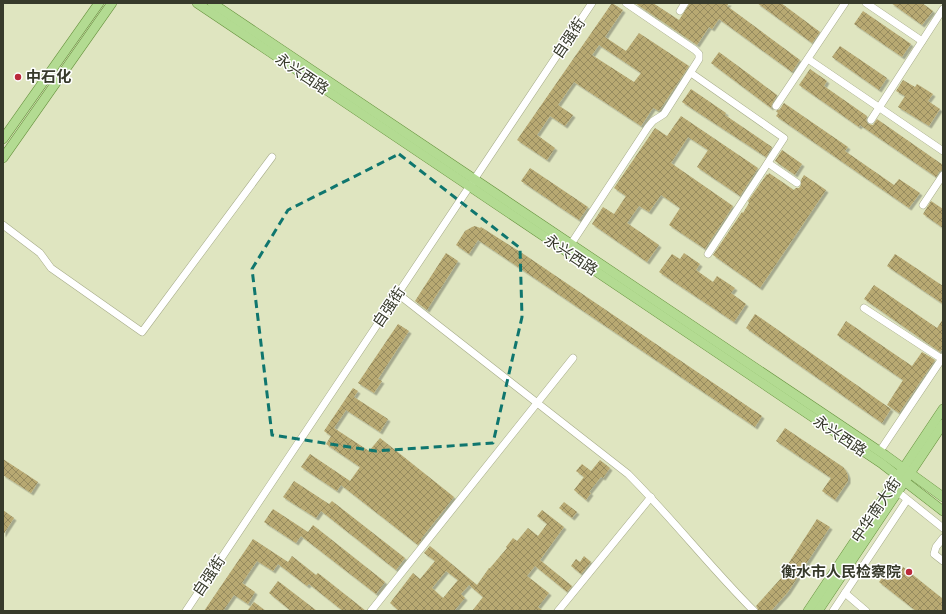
<svg xmlns="http://www.w3.org/2000/svg" width="946" height="614" viewBox="0 0 946 614" font-family="'Space Grotesk','Noto Sans SC',sans-serif">
  <style>
    .building { fill: url(#building-cross-hatch); fill-rule: evenodd; filter: url(#shadow) }
    .lines { fill: none; stroke-linecap: round; stroke-linejoin: round }
    .minor-casing { stroke: #a6ab88; stroke-width: 8 }
    .major-casing { stroke: #67933e; stroke-width: 10 }
    .minor { stroke: #fff; stroke-width: 7 }
    .major { stroke: #b3db92; stroke-width: 9 }
    .marked { fill: none; stroke: #0f766e; stroke-width: 3; stroke-dasharray: 8 5; stroke-linejoin: round }
    .poi-dot { fill: #ba293b; stroke: #fff; stroke-width: 1.5 }
    .labels { text-anchor: middle; stroke-width: 3; stroke-linejoin: round; paint-order: stroke }
    .street-label { font-size: 15px; fill: #373a2b; stroke: #fff }
    .poi-label { font-size: 15px; font-weight: bold; fill: #373a2b; stroke: #fff; text-anchor: start }
  </style>
  <defs>
    <pattern id="building-cross-hatch" width="8" height="8" patternUnits="userSpaceOnUse"><rect width="8" height="8" fill="#b8a972"/><path d="M0 0l8 8M0 8l8-8" fill="none" stroke="#968b5e"/></pattern>
    <filter id="shadow"><feDropShadow dx="2.5" dy="2.5" stdDeviation="0" flood-color="#0004"/></filter>
  </defs>
  <rect width="100%" height="100%" fill="#dfe5c0"/>
  <!-- building -->
  <g class="building">
    <path d="M612,3L623,10L605,37L626,51L639,33L689,66L659,111L653,108L641,126L574,82L558,105L573,115L565,126L550,116L537,135L555,148L547,160L517,140ZM599,45L641,73L634,82L592,55Z"/>
    <path d="M635,3H653L679,20L690,3H729L727,6L800,60L792,72L719,19L712,29L709,27L697,45Z"/>
    <path d="M757,3H781L820,32L812,43Z"/>
    <path d="M891,3H922L933,11L922,25Z"/>
    <path d="M863,11L911,44L902,57L854,24Z"/>
    <path d="M840,46L887,78L879,90L832,57Z"/>
    <path d="M719,52L777,95L772,104L771,108L711,63Z"/>
    <path d="M810,69L827,81L824,86L867,116L866,120L868,124L873,125L877,119L943,165L942,170L939,172L936,177L860,125L859,127L799,85Z"/>
    <path d="M903,80L915,87L917,84L933,94L928,101L940,109L929,126L898,107L905,96L896,91Z"/>
    <path d="M691,89L726,113L725,115L772,147L766,157L682,102Z"/>
    <path d="M784,103L848,147L845,151L894,185L899,179L920,193L909,208L776,116L778,113L776,111L780,109Z"/>
    <path d="M681,116L758,168L740,196L697,167L708,150L688,137L671,163L733,206L705,249L669,225L680,208L661,195L649,212L639,206L627,223L659,245L647,262L592,224L603,207L614,214L626,196L614,188L655,128L667,136Z"/>
    <path d="M782,150L802,164L795,175L775,161Z"/>
    <path d="M530,168L588,207L579,220L521,181Z"/>
    <path d="M769,173L794,190L796,188H799L801,185V180L804,175L826,190L760,288L713,255L742,212L743,213L749,203L748,201L767,174L768,175Z"/>
    <path d="M931,201L943,209V228L923,214Z"/>
    <path d="M475,226L480,228L481,227L525,255L762,416L755,427L478,240L469,254L456,245L465,231L472,227Z"/>
    <path d="M446,253L458,261L427,310L415,301Z"/>
    <path d="M684,253L700,264L696,270L713,282L717,276L735,288L731,293L746,304L734,322L659,272L672,254L680,259Z"/>
    <path d="M895,254L943,286V304L887,266Z"/>
    <path d="M874,285L937,328L943,319V348L940,352L864,299Z"/>
    <path d="M755,314L891,409L882,423L746,328Z"/>
    <path d="M846,321L912,366L922,352L935,360L899,413L887,405L903,380L837,335Z"/>
    <path d="M398,324L409,331L378,379L382,381L374,393L358,383Z"/>
    <path d="M353,388L358,391L354,397L388,419L380,432L346,410L334,428L369,451L380,438L454,497L421,539H422L418,545L341,485L337,491L301,467L310,454L350,481L360,467L326,444L331,436L324,431Z"/>
    <path d="M785,428L843,467L846,471L848,476V481L835,500L822,491L831,478L776,441Z"/>
    <path d="M3,459L38,482L31,493L3,475Z"/>
    <path d="M600,460L610,468L603,478L601,477L589,492L591,493L586,500L574,490L584,477L576,471L582,464L591,471Z"/>
    <path d="M294,481L329,504L332,501L405,558L396,570L321,511L316,518L283,497Z"/>
    <path d="M564,502L577,512L572,518L559,508Z"/>
    <path d="M273,509L308,532L313,525L385,582L376,594L301,536L296,543L264,522Z"/>
    <path d="M3,510L14,518L3,535Z"/>
    <path d="M542,510L564,527L540,560L572,586L567,592L535,566L527,576L549,593L538,607L543,611H472L483,597L469,585L461,594L465,598L454,611H399L390,603L413,573L420,579L435,561L424,553L430,546L477,585L489,568H490L507,548L506,547L513,538L517,541L528,528L538,536L547,524L537,516ZM446,571L458,580L443,598L432,588Z"/>
    <path d="M817,519L830,527L788,592L771,611H759L756,606L783,576L781,575Z"/>
    <path d="M253,539L288,562L292,556L316,575L318,573L366,611H343L309,584L307,586L278,564L273,571L257,561L242,583L255,592L248,604L234,595L223,611H204Z"/>
    <path d="M584,556L591,562L581,574L571,566L576,559L580,562Z"/>
    <path d="M893,565L901,571L903,567L943,599V611H916L879,582Z"/>
    <path d="M278,581L317,611H291L269,593Z"/>
    <path d="M254,602L266,611H247Z"/>
  </g>
  <g class="lines">
    <!-- minor casing -->
    <g class="minor-casing">
      <g id="minor">
        <path d="M866,3L922,41"/>
        <path d="M680,11L685,3"/>
        <path d="M808,59L943,151"/>
        <path d="M691,73L784,138L708,254"/>
        <path d="M776,106L845,3"/>
        <path d="M871,120L943,9"/>
        <path d="M768,163L797,183"/>
        <path d="M923,205L943,175"/>
        <path d="M3,225L40,253L51,268L142,332L272,157"/>
        <path d="M571,244L648,127L653,121L664,114L699,59V54L695,50L626,3"/>
        <path d="M398,294L628,474C672,518 710,567 754,611"/>
        <path d="M864,308L942,359"/>
        <path d="M880,451L943,357"/>
        <path d="M898,492L943,528"/>
        <path d="M943,538L936,547L934,554L943,561"/>
        <path d="M845,593L866,611"/>
        <path d="M186,611L592,3"/>
        <path d="M371,611L573,358"/>
        <path d="M558,611L651,497"/>
        <path d="M833,611L907,500"/>
      </g>
    </g>
    <!-- major casing -->
    <g class="major-casing">
      <g id="major">
        <path d="M197,3L881,463L943,511"/>
        <path d="M212,3L885,455L943,497"/>
        <path d="M3,139L99,3"/>
        <path d="M3,158L112,3"/>
        <path d="M808,611L943,409"/>
        <path d="M818,611L943,424"/>
      </g>
    </g>
    <!-- minor -->
    <use href="#minor" class="minor"/>
    <!-- major -->
    <use href="#major" class="major"/>
  </g>
  <!-- marked area -->
  <path class="marked" d="M399,154L520,248L522,317L493,443L376,451L272,435L252,269L288,210Z"/>
  <!-- markers -->
  <g class="poi-dot">
    <circle cx="18" cy="77" r="4"/>
    <circle cx="909" cy="572" r="4"/>
  </g>
  <g class="labels">
    <!-- street labels -->
    <g class="street-label">
      <text transform="translate(569 38) rotate(-56)" y="5">自强街</text>
      <text transform="translate(302 74) rotate(34)" y="5">永兴西路</text>
      <text transform="translate(571 255) rotate(34)" y="5">永兴西路</text>
      <text transform="translate(389 307) rotate(-56)" y="5">自强街</text>
      <text transform="translate(840 436) rotate(34)" y="5">永兴西路</text>
      <text transform="translate(876 510) rotate(-56)" y="5">中华南大街</text>
      <text transform="translate(209 576) rotate(-56)" y="5">自强街</text>
    </g>
    <!-- poi labels -->
    <g class="poi-label">
      <text x="26" y="82">中石化</text>
      <text x="901" y="577" text-anchor="end">衡水市人民检察院</text>
    </g>
  </g>
  <!-- border -->
  <rect width="946" height="614" fill="none" stroke="#373a2b" stroke-width="8"/>
</svg>
